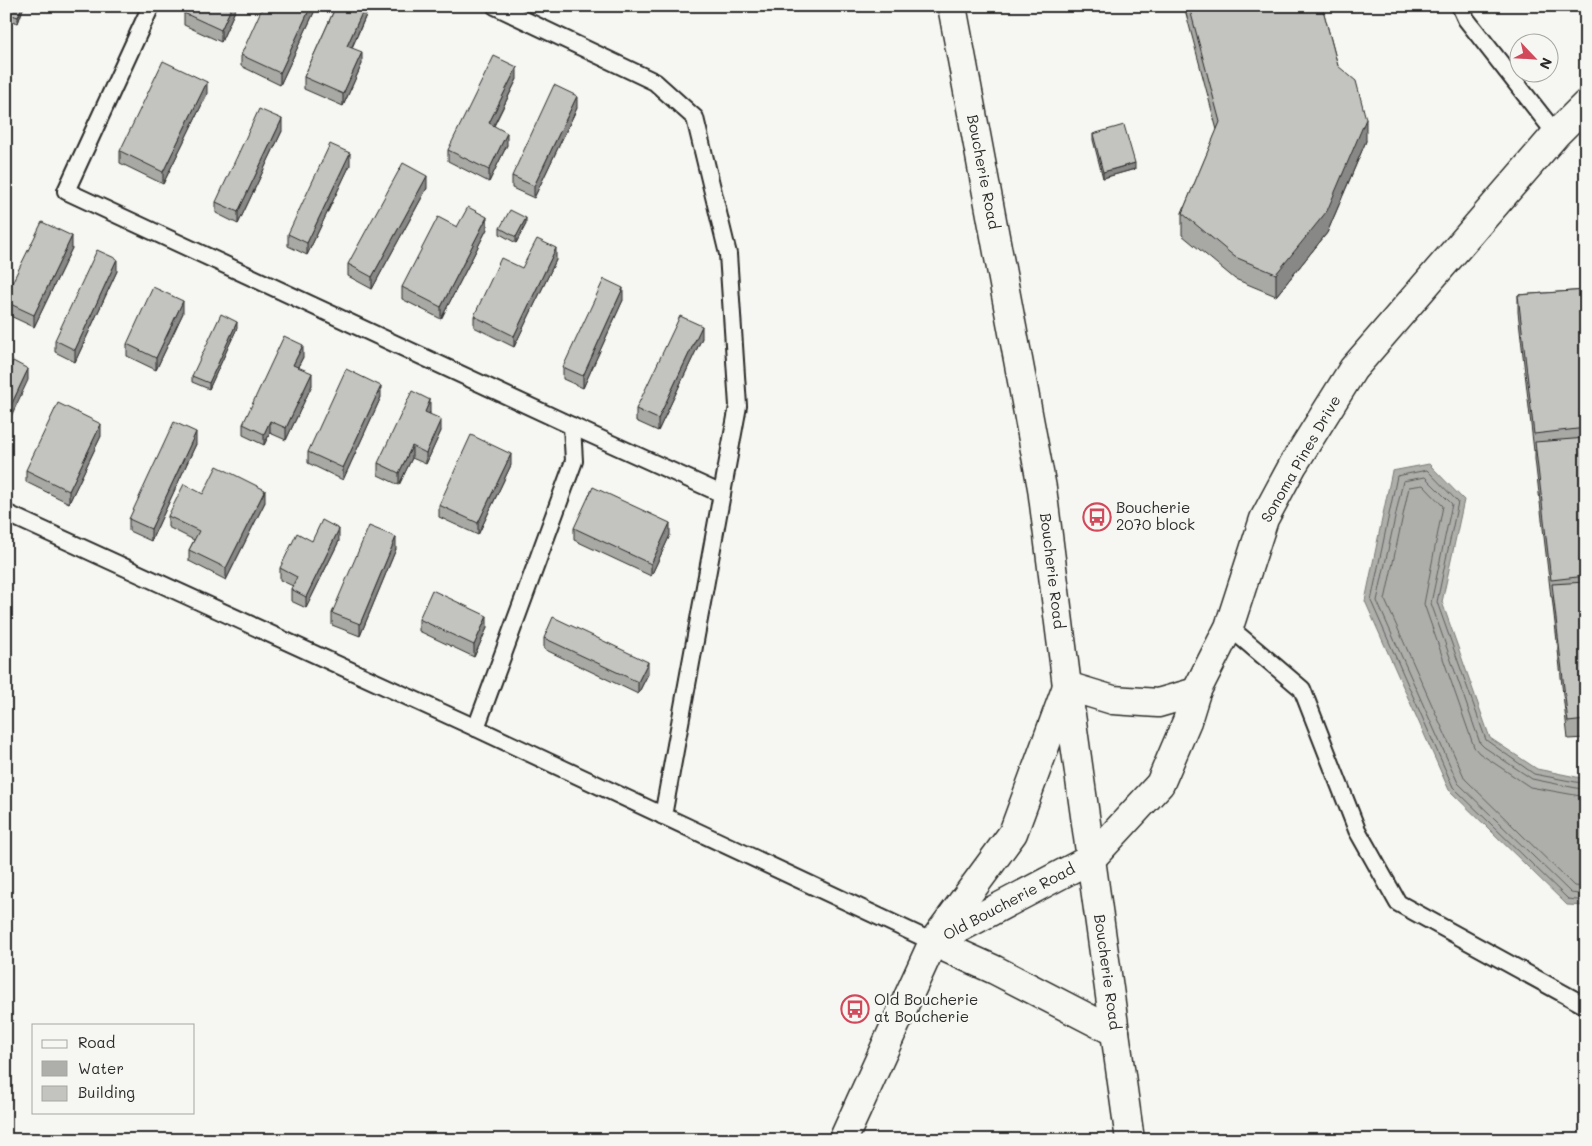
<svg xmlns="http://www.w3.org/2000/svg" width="1592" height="1146" viewBox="0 0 1592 1146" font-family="Mali,sans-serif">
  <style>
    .water { fill: #aeaeab; stroke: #7a7a78 }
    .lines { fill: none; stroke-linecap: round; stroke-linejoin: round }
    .shore { stroke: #5f5f5e; stroke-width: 1 }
    .lane-casing { stroke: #2b2b2b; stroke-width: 20 }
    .street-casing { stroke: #2b2b2b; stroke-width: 31 }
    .secondary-casing { stroke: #2b2b2b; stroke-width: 31 }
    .lane { stroke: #f6f6f2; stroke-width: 16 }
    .street { stroke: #f6f6f2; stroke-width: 28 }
    .secondary { stroke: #f6f6f2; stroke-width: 28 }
    .wall { fill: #a8a8a5; stroke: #2b2b2b }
    .shaded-wall { fill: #888886; stroke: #2b2b2b }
    .building { fill: #c3c3c0; stroke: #2b2b2b }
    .labels { text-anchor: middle; stroke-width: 4; stroke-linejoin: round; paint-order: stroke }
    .street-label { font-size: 15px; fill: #2b2b2b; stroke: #f6f6f2 }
    .poi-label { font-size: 15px; fill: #2b2b2b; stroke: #f6f6f2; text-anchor: start }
  </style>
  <rect width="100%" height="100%" fill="#f6f6f2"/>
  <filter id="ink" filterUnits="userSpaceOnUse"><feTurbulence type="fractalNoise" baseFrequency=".02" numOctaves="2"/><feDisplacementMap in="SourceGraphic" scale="10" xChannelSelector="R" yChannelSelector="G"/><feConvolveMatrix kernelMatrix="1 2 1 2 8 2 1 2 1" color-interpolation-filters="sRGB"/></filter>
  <g filter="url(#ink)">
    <!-- water -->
    <path class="water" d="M1429,464L1464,500L1442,602L1490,738L1537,769L1586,779V906L1567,905L1449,790L1365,601L1392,471Z"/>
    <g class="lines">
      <!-- shore -->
      <g class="shore">
        <path d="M1586,784L1534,774L1486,740L1437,602L1458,502L1427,470L1397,476L1371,601L1453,787L1568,899L1586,901"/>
        <path d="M1586,790L1532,779L1484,747L1480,743L1431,603L1452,504L1425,477L1403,481L1377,601L1458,783L1571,893L1586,895"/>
        <path d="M1586,797L1530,787L1479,753L1474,747L1424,604L1443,506L1423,485L1409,487L1385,600L1465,779L1574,886L1586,887"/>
      </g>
      <!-- lane casing -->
      <g class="lane-casing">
        <g id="lane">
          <path d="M151,6L66,191L572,426L574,461L476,728"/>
          <path d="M495,6L655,82L695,118L728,254L738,406L663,816"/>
          <path d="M1460,6L1466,19L1556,134"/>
          <path d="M572,426L722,494"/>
          <path d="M6,513L476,728L933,942"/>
          <path d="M1229,627L1302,689L1357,830L1398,903L1586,1006"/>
        </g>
      </g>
      <!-- street casing -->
      <g class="street-casing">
        <path id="street" d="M843,1140L933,942L1092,858L1160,784L1187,721L1196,692L1229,627L1264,519L1293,465L1353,369L1556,134L1586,104"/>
      </g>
      <!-- secondary casing -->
      <g class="secondary-casing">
        <g id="secondary">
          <path d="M952,6L1042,488L1067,686L1130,1140"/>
          <path d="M1067,686L1113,700L1158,703L1196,692"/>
          <path d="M1066,689L1013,833L933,942L995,970L1115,1032"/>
        </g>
      </g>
      <!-- lane -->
      <use href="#lane" class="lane"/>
      <!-- street -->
      <use href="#street" class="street"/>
      <!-- secondary -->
      <use href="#secondary" class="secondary"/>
    </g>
    <!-- wall -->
    <g class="wall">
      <path d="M6,6H24L18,23L6,19Z"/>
      <path d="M237,6L221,42L184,25V13Z"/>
      <path d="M317,6L280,85L241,66V55Z"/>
      <path d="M336,6H370L352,48L362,64L343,106L304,89V77Z"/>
      <path d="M1184,6H1322L1338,66L1366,141L1327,233L1276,296L1235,279L1182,235V213L1217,130Z"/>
      <path d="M517,79L494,126L507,145L489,182L448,161V150Z"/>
      <path d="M207,94L163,184L120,163V151Z"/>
      <path d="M577,108L534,198L512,188V176Z"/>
      <path d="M282,131L238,224L216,213V202Z"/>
      <path d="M1093,134L1135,169L1103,178L1093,140Z"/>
      <path d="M350,165L307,255L288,246V234Z"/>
      <path d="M427,188L372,289L348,276V264Z"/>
      <path d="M526,224L516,243L500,234V228Z"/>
      <path d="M457,227L487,229L441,319L402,299V287Z"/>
      <path d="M72,248L34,327L6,314V295Z"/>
      <path d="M556,260L514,347L474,327V316L522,268Z"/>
      <path d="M117,271L75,362L55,352V340Z"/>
      <path d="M1586,290V738L1568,739L1552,597H1551L1535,459V450L1534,451L1518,312V295Z"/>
      <path d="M623,300L583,388L563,379V367Z"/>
      <path d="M183,313L156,370L127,356V344Z"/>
      <path d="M237,328L209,389L192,382V376Z"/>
      <path d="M702,338L658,431L636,421V409Z"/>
      <path d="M303,357L298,367L312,385L286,440L270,433L264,445L243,435V424Z"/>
      <path d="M381,397L343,480L308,463V452Z"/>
      <path d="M430,412V414L441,431L426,464L412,458L399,485L378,475V463Z"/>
      <path d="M101,436L69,503L26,482V470Z"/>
      <path d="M196,444L151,541L129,531V519Z"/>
      <path d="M511,465L478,535L439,517V505Z"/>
      <path d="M203,494L265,502L226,580L189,561V550L194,540L168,527V516Z"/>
      <path d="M574,528L670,535L651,576L574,540Z"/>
      <path d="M312,541H339L306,608L291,601V589L293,586L280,580V568Z"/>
      <path d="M396,549L360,636L332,625V613Z"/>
      <path d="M419,619L487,628L474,657L419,631Z"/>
      <path d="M544,638L648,674L638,694L544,649Z"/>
    </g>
    <!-- shaded-wall -->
    <g class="shaded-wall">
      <path d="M22,6H24L18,23V17Z"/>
      <path d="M232,6H237L221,42V30Z"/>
      <path d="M311,6H317L280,85V73Z"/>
      <path d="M365,6H370L347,58V46Z"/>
      <path d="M362,52V64L343,106V94Z"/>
      <path d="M517,67V79L489,135V123Z"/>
      <path d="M207,82V94L163,184V172Z"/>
      <path d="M577,96V108L534,198V186Z"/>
      <path d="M282,119V131L238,224V212Z"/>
      <path d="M1366,119V141L1327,233L1276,296V274Z"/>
      <path d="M507,133V145L489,182V170Z"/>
      <path d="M350,153V165L307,255V243Z"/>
      <path d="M1135,163V169L1103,178V172Z"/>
      <path d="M427,176V188L372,289V277Z"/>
      <path d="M487,217V229L441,319V307Z"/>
      <path d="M526,218V224L516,243V237Z"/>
      <path d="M72,236V248L34,327V315Z"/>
      <path d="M556,248V260L514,347V336Z"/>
      <path d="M117,259V271L75,362V350Z"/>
      <path d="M623,288V300L583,388V376Z"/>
      <path d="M183,301V313L156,370V358Z"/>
      <path d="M237,322V328L209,389V383Z"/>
      <path d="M702,326V338L658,431V419Z"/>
      <path d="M303,345V357L293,376V365Z"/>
      <path d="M28,369V380L6,427V416Z"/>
      <path d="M312,373V385L286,440V428Z"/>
      <path d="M381,386V397L343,480V468Z"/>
      <path d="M430,400V412L425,423V412Z"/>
      <path d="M441,419V431L426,464V453Z"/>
      <path d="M270,421V433L264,445V434Z"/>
      <path d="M101,424V436L69,503V491Z"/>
      <path d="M196,432V444L151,541V529Z"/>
      <path d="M412,446V458L399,485V473Z"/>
      <path d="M511,454V465L478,535V523Z"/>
      <path d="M265,490V502L226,580V568Z"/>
      <path d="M670,523V535L651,576V564Z"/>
      <path d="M339,529V541L306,608V597Z"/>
      <path d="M396,537V549L360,636V624Z"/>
      <path d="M487,616V628L474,657V645Z"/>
      <path d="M648,662V674L638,694V682Z"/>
    </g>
    <!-- building -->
    <g class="building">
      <path d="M6,6H22L18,17L6,13Z"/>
      <path d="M187,6H232L221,30L184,13Z"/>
      <path d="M263,6H311L280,73L241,55Z"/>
      <path d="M336,6H365L347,46L362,52L343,94L304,77Z"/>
      <path d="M1189,6H1322L1338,66L1356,81L1366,119L1327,211L1276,274L1235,257L1182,213L1220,122Z"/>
      <path d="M494,56L517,67L489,123L507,133L489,170L448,150Z"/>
      <path d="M163,61L207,82L163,172L120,151Z"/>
      <path d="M554,85L577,96L534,186L512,176Z"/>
      <path d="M259,109L282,119L238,212L216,202Z"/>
      <path d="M1124,125L1135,163L1103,172L1093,134Z"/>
      <path d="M330,144L350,153L307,243L288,234Z"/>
      <path d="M403,163L427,176L372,277L348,264Z"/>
      <path d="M468,207L487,217L441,307L402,287L438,217L457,227Z"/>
      <path d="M510,210L526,218L516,237L500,228Z"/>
      <path d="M42,222L72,236L34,315L6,302V295Z"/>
      <path d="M537,239L556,248L514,336L474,316L501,258L522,268Z"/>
      <path d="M97,250L117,259L75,350L55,340Z"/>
      <path d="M604,279L623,288L583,376L563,367Z"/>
      <path d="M153,287L183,301L156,358L127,344Z"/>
      <path d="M1586,290V428L1534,434L1518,295Z"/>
      <path d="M221,314L237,322L209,383L192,376Z"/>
      <path d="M680,316L702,326L658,419L636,409Z"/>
      <path d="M284,336L303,345L293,365L312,373L286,428L270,421L264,434L243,424Z"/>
      <path d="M13,361L28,369L6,416V375Z"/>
      <path d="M346,369L381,386L343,468L308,452Z"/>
      <path d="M412,391L430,400L425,412L441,419L426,453L412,446L399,473L378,463Z"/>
      <path d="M58,403L101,424L69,491L26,470Z"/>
      <path d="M174,422L196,432L151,529L129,519Z"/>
      <path d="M471,435L511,454L478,523L439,505Z"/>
      <path d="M1586,438V576L1551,580L1535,442Z"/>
      <path d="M217,466L265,490L226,568L189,550L199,531L168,516L184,484L203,494Z"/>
      <path d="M593,487L670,523L651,564L574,528Z"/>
      <path d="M322,520L339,529L306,597L291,589L297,577L280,568L297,533L312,541Z"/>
      <path d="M369,526L396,537L360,624L332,613Z"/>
      <path d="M1586,582V720L1568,722L1552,584Z"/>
      <path d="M432,590L487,616L474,645L419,619Z"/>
      <path d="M553,617L648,662L638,682L544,638Z"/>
    </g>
  </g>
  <!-- icons -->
  <defs>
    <g id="bus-ring" transform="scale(1.4375)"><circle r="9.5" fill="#f6f6f2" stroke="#d1495b" stroke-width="1.5"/><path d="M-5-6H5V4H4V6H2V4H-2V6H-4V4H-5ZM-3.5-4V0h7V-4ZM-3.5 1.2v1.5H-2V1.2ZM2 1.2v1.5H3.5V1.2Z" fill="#d1495b"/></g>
  </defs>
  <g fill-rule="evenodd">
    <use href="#bus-ring" x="1097" y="517"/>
    <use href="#bus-ring" x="855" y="1009"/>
  </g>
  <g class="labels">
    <!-- street labels -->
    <g class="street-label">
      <text transform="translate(983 172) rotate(79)" y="5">Boucherie Road</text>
      <text transform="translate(1301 459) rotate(-60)" y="5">Sonoma Pines Drive</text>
      <text transform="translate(1052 571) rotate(83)" y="5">Boucherie Road</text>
      <text transform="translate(1009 902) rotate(-28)" y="5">Old Boucherie Road</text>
      <text transform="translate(1107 972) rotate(82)" y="5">Boucherie Road</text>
    </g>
    <!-- poi labels -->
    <g class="poi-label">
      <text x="1116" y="513">Boucherie<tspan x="1116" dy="17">2070 block</tspan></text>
      <text x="874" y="1005">Old Boucherie<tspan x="874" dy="17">at Boucherie</tspan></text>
    </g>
  </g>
  <!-- margin -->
  <rect width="1592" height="1146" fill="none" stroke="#f6f6f2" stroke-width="25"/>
  <rect x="12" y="12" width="1567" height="1121" fill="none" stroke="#2b2b2b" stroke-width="2" filter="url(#ink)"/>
  <!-- legend -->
  <rect x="32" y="1024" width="162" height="90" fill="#f6f6f2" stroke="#a5a5a2"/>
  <rect x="42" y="1040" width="25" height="8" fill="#f6f6f2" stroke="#a5a5a2"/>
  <text x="78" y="1048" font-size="15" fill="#2b2b2b">Road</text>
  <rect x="42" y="1061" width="25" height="15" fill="#aeaeab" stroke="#a5a5a2"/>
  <text x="78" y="1074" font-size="15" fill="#2b2b2b">Water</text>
  <rect x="42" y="1086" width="25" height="15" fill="#c3c3c0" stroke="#a5a5a2"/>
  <text x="78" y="1098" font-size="15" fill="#2b2b2b">Building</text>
  <!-- north arrow -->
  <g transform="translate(1534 58) rotate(115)"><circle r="24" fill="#f6f6f2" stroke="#a5a5a2"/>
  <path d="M0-4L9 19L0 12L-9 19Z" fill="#d1495b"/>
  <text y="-8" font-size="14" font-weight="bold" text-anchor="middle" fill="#2b2b2b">N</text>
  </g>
</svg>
